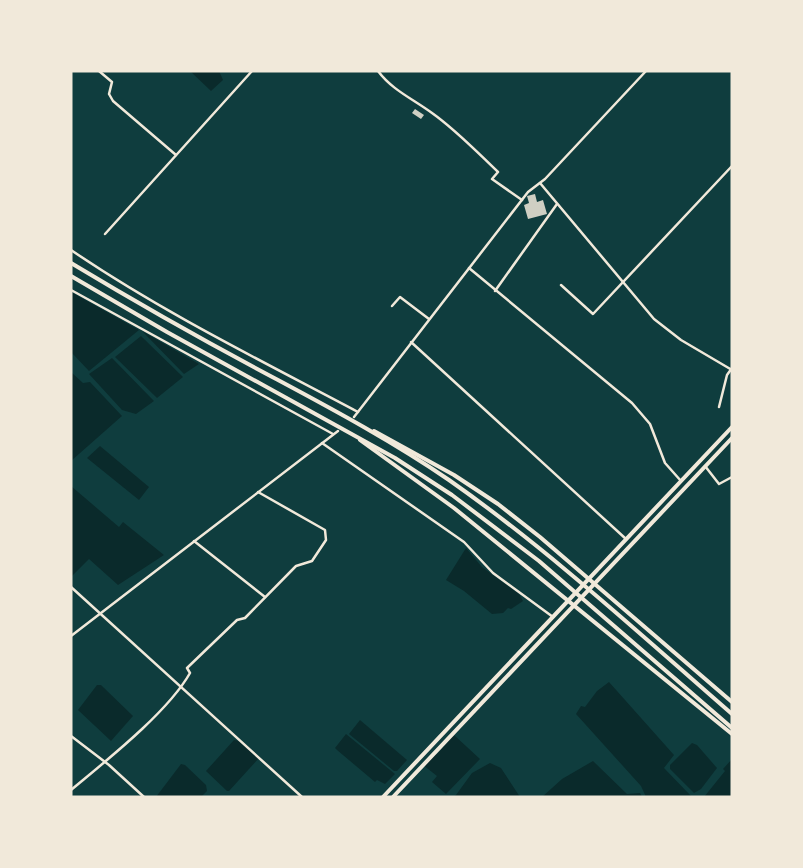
<svg xmlns="http://www.w3.org/2000/svg" width="803" height="868" viewBox="0 0 803 868" font-family="'DM Sans',sans-serif">
  <style>
    .water { fill: #0a2a2b }
    .building { fill: #cfcfc3 }
    .lines { fill: none; stroke-linecap: round; stroke-linejoin: round }
    .minor { stroke: #f1e9da; stroke-width: 2.5 }
    .primary { stroke: #f1e9da; stroke-width: 4 }
    .trunk { stroke: #f1e9da; stroke-width: 4 }
  </style>
  <rect width="100%" height="100%" fill="#0f3d3e"/>
  <!-- water -->
  <g class="water">
    <path d="M190,71H219L223,80L211,91Z"/>
    <path d="M71,292L139,330L89,371L71,352Z"/>
    <path d="M142,331L199,364L184,374Z"/>
    <path d="M141,336L183,377L157,398L115,357Z"/>
    <path d="M112,358L154,401L136,414L122,410L89,374Z"/>
    <path d="M71,372L83,383L90,382L122,416L71,461Z"/>
    <path d="M100,446L149,487L139,500L87,458Z"/>
    <path d="M71,486L119,527L123,522L164,555L118,585L89,559L71,577Z"/>
    <path d="M466,548L482,567L519,594L523,601L511,609L508,608L503,613L492,614L464,591L446,580Z"/>
    <path d="M609,682L674,755L664,768L692,797H646L641,786L576,714L581,706L585,707L597,691Z"/>
    <path d="M97,685H101L133,716L111,741L78,710Z"/>
    <path d="M360,720L407,760L397,771H394L349,734Z"/>
    <path d="M346,734L395,774L385,784L377,780L375,782L337,750L335,748Z"/>
    <path d="M454,735L480,759L446,794L432,782L437,776L423,765L438,753Z"/>
    <path d="M234,740L240,741L259,758L229,791H227L206,771Z"/>
    <path d="M692,743L697,745L717,768L701,789L694,793L670,769V765Z"/>
    <path d="M732,759V797H704L725,771L723,769Z"/>
    <path d="M593,761L627,794L640,793L642,797H542L562,779Z"/>
    <path d="M490,763L501,768L520,797H453L456,795L472,773Z"/>
    <path d="M181,764L185,765L206,785L207,791L201,797H156Z"/>
  </g>
  <!-- building -->
  <g class="building">
    <path d="M415,109L424,115L421,119L412,113Z"/>
    <path d="M535,194L537,202L543,200L547,214L528,219L524,205L529,203L527,196Z"/>
  </g>
  <g class="lines">
    <!-- minor -->
    <g class="minor">
      <path d="M99,71L112,82L109,94L113,101L176,155"/>
      <path d="M378,71C392,90 413,99 432,113C456,130 477,152 498,172L492,179L522,200"/>
      <path d="M540,183L654,319L681,340L732,370"/>
      <path d="M105,234L252,71"/>
      <path d="M71,250C162,312 262,361 358,412"/>
      <path d="M469,268L632,403L650,424L665,463L681,481"/>
      <path d="M561,285L593,314L732,166"/>
      <path d="M71,290L333,434"/>
      <path d="M495,291L557,204"/>
      <path d="M392,306L400,297L429,319"/>
      <path d="M411,342L626,539"/>
      <path d="M719,407L727,375L732,368"/>
      <path d="M354,417L528,192L545,179L646,71"/>
      <path d="M322,443L464,542L493,573L553,617"/>
      <path d="M705,466L719,484L732,477"/>
      <path d="M194,541L265,597"/>
      <path d="M71,587L302,797"/>
      <path d="M71,636L338,431"/>
      <path d="M71,736L109,765L144,797"/>
      <path d="M71,790C107,760 168,712 190,673L187,668L237,620L245,618L296,566L312,561L326,540L325,530L258,492"/>
    </g>
    <!-- primary -->
    <g class="primary">
      <path d="M383,797L732,427"/>
      <path d="M393,797L732,438"/>
    </g>
    <!-- trunk -->
    <g class="trunk">
      <path d="M71,263C139,304 208,343 278,380C336,411 395,443 449,480C549,550 640,634 732,714"/>
      <path d="M71,276L167,332L395,458L452,495L539,561L732,728"/>
      <path d="M374,431L454,475L498,504L540,537L732,702"/>
      <path d="M360,440L454,508L732,734"/>
    </g>
  </g>
  <!-- border -->
  <rect width="803" height="868" fill="none" stroke="#f1e9da" stroke-width="145"/>
</svg>
